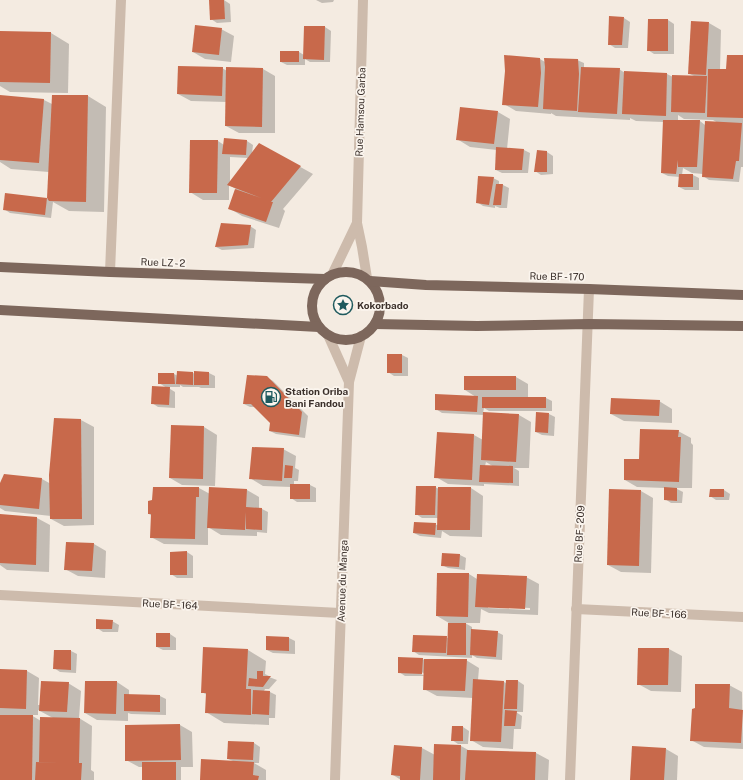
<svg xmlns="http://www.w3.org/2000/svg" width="743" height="780" viewBox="0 0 743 780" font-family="'Public Sans',sans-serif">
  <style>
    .shadow { fill: #0003; fill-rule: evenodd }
    .building { fill: #c8694b }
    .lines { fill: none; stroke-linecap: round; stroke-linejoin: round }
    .minor { stroke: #cdbbac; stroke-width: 10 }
    .major { stroke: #7d675c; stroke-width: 10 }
    .labels { text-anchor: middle; stroke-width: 3.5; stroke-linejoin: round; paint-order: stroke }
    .street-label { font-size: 10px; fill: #3b302b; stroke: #fbf5ee }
    .poi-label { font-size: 10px; font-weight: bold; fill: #3b302b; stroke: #fbf5ee; text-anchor: start }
  </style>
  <rect width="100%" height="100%" fill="#f4ebe1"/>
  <!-- shadow -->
  <g class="shadow">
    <path d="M224,0L230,4L231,22L217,23L211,19Z"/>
    <path d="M316,0H334L333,2L322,3Z"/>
    <path d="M624,18L630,22L628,48H615L609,44Z"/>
    <path d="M649,20H668L674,24V54H654L648,50Z"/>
    <path d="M709,23L721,30L720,70H727L743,56V167H741L739,182L709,180L703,176V174L692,173L683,168L682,175H693L699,178V190H685L679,187L680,177L668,176L662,173L664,122L636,121L630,118V120L556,116L551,113V114L516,111L504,104L540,59L545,62L577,60L584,63V68L619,69L625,73L667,74L673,77L694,76L690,74ZM678,115L684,119L713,120L718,123L705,125L700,121H678Z"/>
    <path d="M325,27L331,31L330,62H310L305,59V65H287L281,62L299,52L304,55Z"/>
    <path d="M221,29L234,36L231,62L205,59L193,52Z"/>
    <path d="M0,32L51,33L69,44L68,93L10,92L0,86Z"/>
    <path d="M222,68L227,71L263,69L275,76V133H239L226,126L227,102L191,101L178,94Z"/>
    <path d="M0,96L44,100L52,104L53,96H88L106,107L104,212L69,211L53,202L51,218L10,213L4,209L6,194L48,199L49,172L11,169L0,162Z"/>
    <path d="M498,112L510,119L507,149L524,150L530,153L528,173H502L496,170L497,150L470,147L457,139Z"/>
    <path d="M218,141L224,145L247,141L253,145L252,153L259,144L313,174L283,209L285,211L279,228L242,216L229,208L236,189L229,185V200H203L190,192ZM230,157L248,158L230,183Z"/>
    <path d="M547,152L553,156V174L541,175L535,171Z"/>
    <path d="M493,178L499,181V185H503L509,188L507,208H500L495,206V208L483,206L477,202Z"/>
    <path d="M250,226L256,230L254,248L222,250L216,247Z"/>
    <path d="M402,355L408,358V376H394L388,372Z"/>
    <path d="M193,373L195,374L209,373L215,376V388H201L199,387H183L180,385V387H167L175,392V408L158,407L152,403L167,388L159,383V374H174L178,376Z"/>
    <path d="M266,377L273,381L308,416L305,438L276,434L270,431L271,423L255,407H250L244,404Z"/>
    <path d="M516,377L528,384V398H546L552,401V411H489L484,408L483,413L519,415L531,422L529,468H514L519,471V486L484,484V486L448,484L436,477L438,433L474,435L483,440L484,415L442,413L436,409L476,397L465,390ZM486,462L494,467L485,466Z"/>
    <path d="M659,401L672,409V423L624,421L611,414Z"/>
    <path d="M549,414L555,417L554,436L542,435L536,432Z"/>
    <path d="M81,420L94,427V525L64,526L51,519V516L5,511L0,508V486L42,479L51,484Z"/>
    <path d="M172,426L204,427L217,435L215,486L182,485L170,478Z"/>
    <path d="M678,431L691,438V443L693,445L692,488H675L683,492L682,503H671L665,499V488L637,487L625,480L640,460Z"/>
    <path d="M283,449L296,456L295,468L299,470L298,481H294V485H310L316,488V502H297L291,498V487L263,486L250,478Z"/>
    <path d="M435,487L439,489L471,488L483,496L482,537L450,536L442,531L441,538L420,536L414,533L415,523L438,525V518H422L416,514Z"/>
    <path d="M154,488H199L210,494L247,490L259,497V509H262L268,512L267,533L257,532V536L221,535L208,527V545L164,544L151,537L152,516L149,514L153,501Z"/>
    <path d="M724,490L730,494L729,500H716L710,496Z"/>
    <path d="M641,491L653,498L651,573L621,572L608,565Z"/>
    <path d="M0,515L37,518L50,525L49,572L7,570L0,565Z"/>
    <path d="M94,544L106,551L105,578L78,576L65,569Z"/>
    <path d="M187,552L193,556V578H177L171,574V553Z"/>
    <path d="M460,555L466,558L465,570L448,568L442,565Z"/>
    <path d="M469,574L477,579L526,577L539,584L538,615L489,613L481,609L480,623H465L472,627V630L497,632L503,635L502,660L477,658L472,655V658L419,655L413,651L414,636L449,638V623L437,616ZM488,606L530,608V610L488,608Z"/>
    <path d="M112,621L119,625L118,632H103L97,628Z"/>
    <path d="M170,634L176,638V650H163L157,647Z"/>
    <path d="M289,638L295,641V654L273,653L267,650Z"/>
    <path d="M639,649H669L682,656L681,692L651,691L638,684Z"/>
    <path d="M248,650L266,661L265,674L269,676V677L277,680L269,689H265L264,691L270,692L276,695L275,718H269V725L224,723L206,712L207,695L202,692Z"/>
    <path d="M71,651L77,654L76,673L60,672L54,668Z"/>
    <path d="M422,658L424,660H466L479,668L478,680L504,682L506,683L507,681H518L524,685L523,712H516L522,716L521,729H514L513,749L483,747L471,740L473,698L437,696L424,689L425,676H405L399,672ZM418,670L425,674V676L417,672Z"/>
    <path d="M0,670L27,671L39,678L38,705H40L68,683L81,691L79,718L92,726L91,770L94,772V780H0ZM38,710L53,718L41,721L31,715H38Z"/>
    <path d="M117,682L129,690V695L160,696L166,699V715L131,714L128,713V721L97,720L85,713Z"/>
    <path d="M729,685L742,692L743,749L704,747L691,740L696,709Z"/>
    <path d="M180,725L192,732L193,767H181V780H143V767H139L126,760Z"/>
    <path d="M463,727L469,731L468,744H458L452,740Z"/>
    <path d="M229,742L254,743L260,747L259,763H254L266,770V780H201L233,761L228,759Z"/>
    <path d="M435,745L461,746L470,751L536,753L549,760L548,780H401L393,775L422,748L435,755Z"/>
    <path d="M666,749L678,756L677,780H631Z"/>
  </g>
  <!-- building -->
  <g class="building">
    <path d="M209,0H224L225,19L210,20Z"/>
    <path d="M609,16L624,17L622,45H608Z"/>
    <path d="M648,19H668V51H647Z"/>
    <path d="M691,21L709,22L706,75L688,74Z"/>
    <path d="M195,25L222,28L219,55L192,52Z"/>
    <path d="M304,26H325L324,60L303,59Z"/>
    <path d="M0,31L51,32L50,83L0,82Z"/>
    <rect x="280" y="51" width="19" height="11"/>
    <path d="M504,55L540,58L541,73L538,107L502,105L505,71Z"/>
    <path d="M727,55H743V118L707,117L708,69H726Z"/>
    <path d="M544,58L578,59L579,74L577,111L543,109L545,67Z"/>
    <path d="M178,66L223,67L222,96L177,94Z"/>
    <path d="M226,67L263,68L262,127L225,126Z"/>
    <path d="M581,67L620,68L617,114L578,112Z"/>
    <path d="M624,71L667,73L666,116L622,114Z"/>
    <path d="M672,75L707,76L705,113L671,112Z"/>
    <path d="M0,95L44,99L39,163L0,160Z"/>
    <path d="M52,95H88L86,202L49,201L47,198Z"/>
    <path d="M460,107L498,111L494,144L456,140Z"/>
    <path d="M663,120H700L697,167H678V160L676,174L661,173Z"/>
    <path d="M705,121L742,123L739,161H736L733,179L702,177Z"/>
    <path d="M224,138L247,140L246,155L222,154Z"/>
    <path d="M190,140H218L217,193H189Z"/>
    <path d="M259,143L301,166L271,202H273L266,222L228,209L235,189L261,198L227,185Z"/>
    <path d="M496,147L524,149L522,170H495Z"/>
    <path d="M537,150L547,151V172H534Z"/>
    <path d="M679,174H693V187H678Z"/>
    <path d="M478,176L494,177L489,205L476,203Z"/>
    <path d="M496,184H503L501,205H493Z"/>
    <path d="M5,193L47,198L45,215L3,210Z"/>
    <path d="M221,223L251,225L248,245L215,247Z"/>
    <rect x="387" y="354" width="15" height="19"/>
    <path d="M177,371L193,372V385L176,384Z"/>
    <path d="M194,371L209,372V385H194Z"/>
    <path d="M158,373H174L175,384H158Z"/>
    <path d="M247,375L267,376L302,412L299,435L269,431L270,423L251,404H243Z"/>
    <rect x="464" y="376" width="52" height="14"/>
    <path d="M152,386L170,387L169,405L151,404Z"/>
    <path d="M435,394L478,396L477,412L435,410Z"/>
    <rect x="482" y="397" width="64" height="11"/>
    <path d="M611,398L660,400L659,416L610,414Z"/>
    <path d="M483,412L519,414L516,462L481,460Z"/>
    <path d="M536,412L549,413L548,433L535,432Z"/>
    <path d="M54,418L81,419L82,519H50L49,475Z"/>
    <path d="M171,425L204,426L203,479L169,478Z"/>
    <path d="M640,429L679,430L678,437H681L679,482L624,480V459H639Z"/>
    <path d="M437,432L474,434L472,480L434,478Z"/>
    <path d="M252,447L284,448L282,481L249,479Z"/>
    <path d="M285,465L293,466L292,478H284Z"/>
    <path d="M480,465L513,466V483L479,482Z"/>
    <path d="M4,474L42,478L39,509L0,505V483Z"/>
    <rect x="290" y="484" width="20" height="15"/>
    <path d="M416,486H436L435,515H415Z"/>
    <path d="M153,487H199V497H196L195,539L150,538L151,514H148V501L152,500Z"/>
    <path d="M209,487L247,489L246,507L262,508V530L246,529V512L245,530L207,528Z"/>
    <path d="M438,487H471L470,530H437Z"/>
    <path d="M664,487L677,488V501L664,500Z"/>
    <path d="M609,489L641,490L639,566L607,565Z"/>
    <path d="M710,489H724V497H709Z"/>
    <path d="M0,514L37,517L36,565L0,563Z"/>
    <path d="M414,522L436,523L435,535L413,533Z"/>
    <path d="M66,542L94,543L92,571L64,570Z"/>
    <path d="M187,551V575H170V552Z"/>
    <path d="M442,553L460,554L459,567L441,566Z"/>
    <path d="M437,573H469L468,617L436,616Z"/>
    <path d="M477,574L527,576L525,609L475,607Z"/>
    <path d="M96,619L113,620L112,629H96Z"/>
    <path d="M448,623H466V655H447Z"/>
    <path d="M471,629L498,631L496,657L470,655Z"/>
    <rect x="156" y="633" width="14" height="14"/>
    <path d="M413,635L447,636L446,653L412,652Z"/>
    <path d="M266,636L289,637V651L266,650Z"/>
    <path d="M203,647L248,649L246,689H251V715L205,713L206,693H201Z"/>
    <path d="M638,648H669L668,685H637Z"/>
    <path d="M54,650H71V670L53,669Z"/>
    <path d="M398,657L423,658L422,674L398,673Z"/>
    <path d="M424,659H467L465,691L423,690Z"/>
    <path d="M0,669L27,670L26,709L0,708Z"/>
    <path d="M257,671H263V676H271L263,687L248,686L249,678L257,679Z"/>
    <path d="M473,679L504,681L501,742L470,741Z"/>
    <path d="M506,680H518L517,709H504Z"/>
    <path d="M41,681L69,682L67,712L39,711Z"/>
    <path d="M85,681H117L116,714L84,713Z"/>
    <path d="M695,684H730L729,708L743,710L741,743L690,741L692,709L695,708Z"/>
    <path d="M253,690L270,691L269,715L252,714Z"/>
    <path d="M124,694L160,695V712L124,711Z"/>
    <path d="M505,710L517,711L515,726H504Z"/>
    <path d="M0,715H33L32,780H0Z"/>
    <path d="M40,717L80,718L79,763H82L81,780H35L36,762L62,763L39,762Z"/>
    <path d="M180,724L181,760L125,761V725Z"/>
    <path d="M452,726H463V741H451Z"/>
    <path d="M228,741L254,742L253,760L227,759Z"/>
    <path d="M434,744L461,745L460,780H433Z"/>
    <path d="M394,745L422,747L420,780H400V776L391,775Z"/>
    <path d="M632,746L666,748L664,780H630Z"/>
    <path d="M467,750L536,752L535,780H465Z"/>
    <path d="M201,759L254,762L253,775L259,776L258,780H200Z"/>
    <rect x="142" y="762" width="34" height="18"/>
  </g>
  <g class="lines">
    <!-- minor -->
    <g class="minor">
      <path d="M363,0L357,223L362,247L367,278"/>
      <path d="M110,272L121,0"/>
      <path d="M332,275L357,223"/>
      <path d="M328,335L349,382"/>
      <path d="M0,595L340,613"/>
      <path d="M576,609L743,617"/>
      <path d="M335,780L349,382L361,336"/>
      <path d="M570,780L589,289"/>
    </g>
    <!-- major -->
    <g class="major">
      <path d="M0,267L110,272L325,279"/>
      <circle cx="346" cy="306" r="34"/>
      <path d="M370,281L426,285L589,289L743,295"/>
      <path d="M0,310L319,327"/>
      <path d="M375,324L477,326L589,324L743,326"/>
    </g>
  </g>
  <!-- icons -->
  <defs>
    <g id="sight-ring" transform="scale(1)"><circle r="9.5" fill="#fbf5ee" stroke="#1f5a5e" stroke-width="1.5"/><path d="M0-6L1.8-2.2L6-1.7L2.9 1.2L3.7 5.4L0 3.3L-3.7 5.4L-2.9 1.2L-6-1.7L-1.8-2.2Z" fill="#1f5a5e"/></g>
    <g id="fuel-ring" transform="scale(1)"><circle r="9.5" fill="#fbf5ee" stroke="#1f5a5e" stroke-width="1.5"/><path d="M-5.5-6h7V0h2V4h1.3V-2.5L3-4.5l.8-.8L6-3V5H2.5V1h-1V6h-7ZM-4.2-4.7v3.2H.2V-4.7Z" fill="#1f5a5e"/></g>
  </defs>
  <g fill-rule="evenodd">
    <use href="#sight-ring" x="343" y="305"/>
    <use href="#fuel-ring" x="271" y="397"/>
  </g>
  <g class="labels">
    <!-- street labels -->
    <g class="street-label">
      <text transform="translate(360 112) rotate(-88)" y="4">Rue Hamsou Garba</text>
      <text transform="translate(163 262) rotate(2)" y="4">Rue LZ - 2</text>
      <text transform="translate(557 276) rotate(1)" y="4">Rue BF - 170</text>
      <text transform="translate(579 534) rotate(-87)" y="4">Rue BF - 209</text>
      <text transform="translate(342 581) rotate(-88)" y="4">Avenue du Manga</text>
      <text transform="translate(170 604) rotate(3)" y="4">Rue BF - 164</text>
      <text transform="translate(659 613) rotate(3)" y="4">Rue BF - 166</text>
    </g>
    <!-- poi labels -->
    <g class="poi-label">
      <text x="357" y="309">Kokorbado</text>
      <text x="285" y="395">Station Oriba<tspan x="285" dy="12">Bani Fandou</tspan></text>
    </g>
  </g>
</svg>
